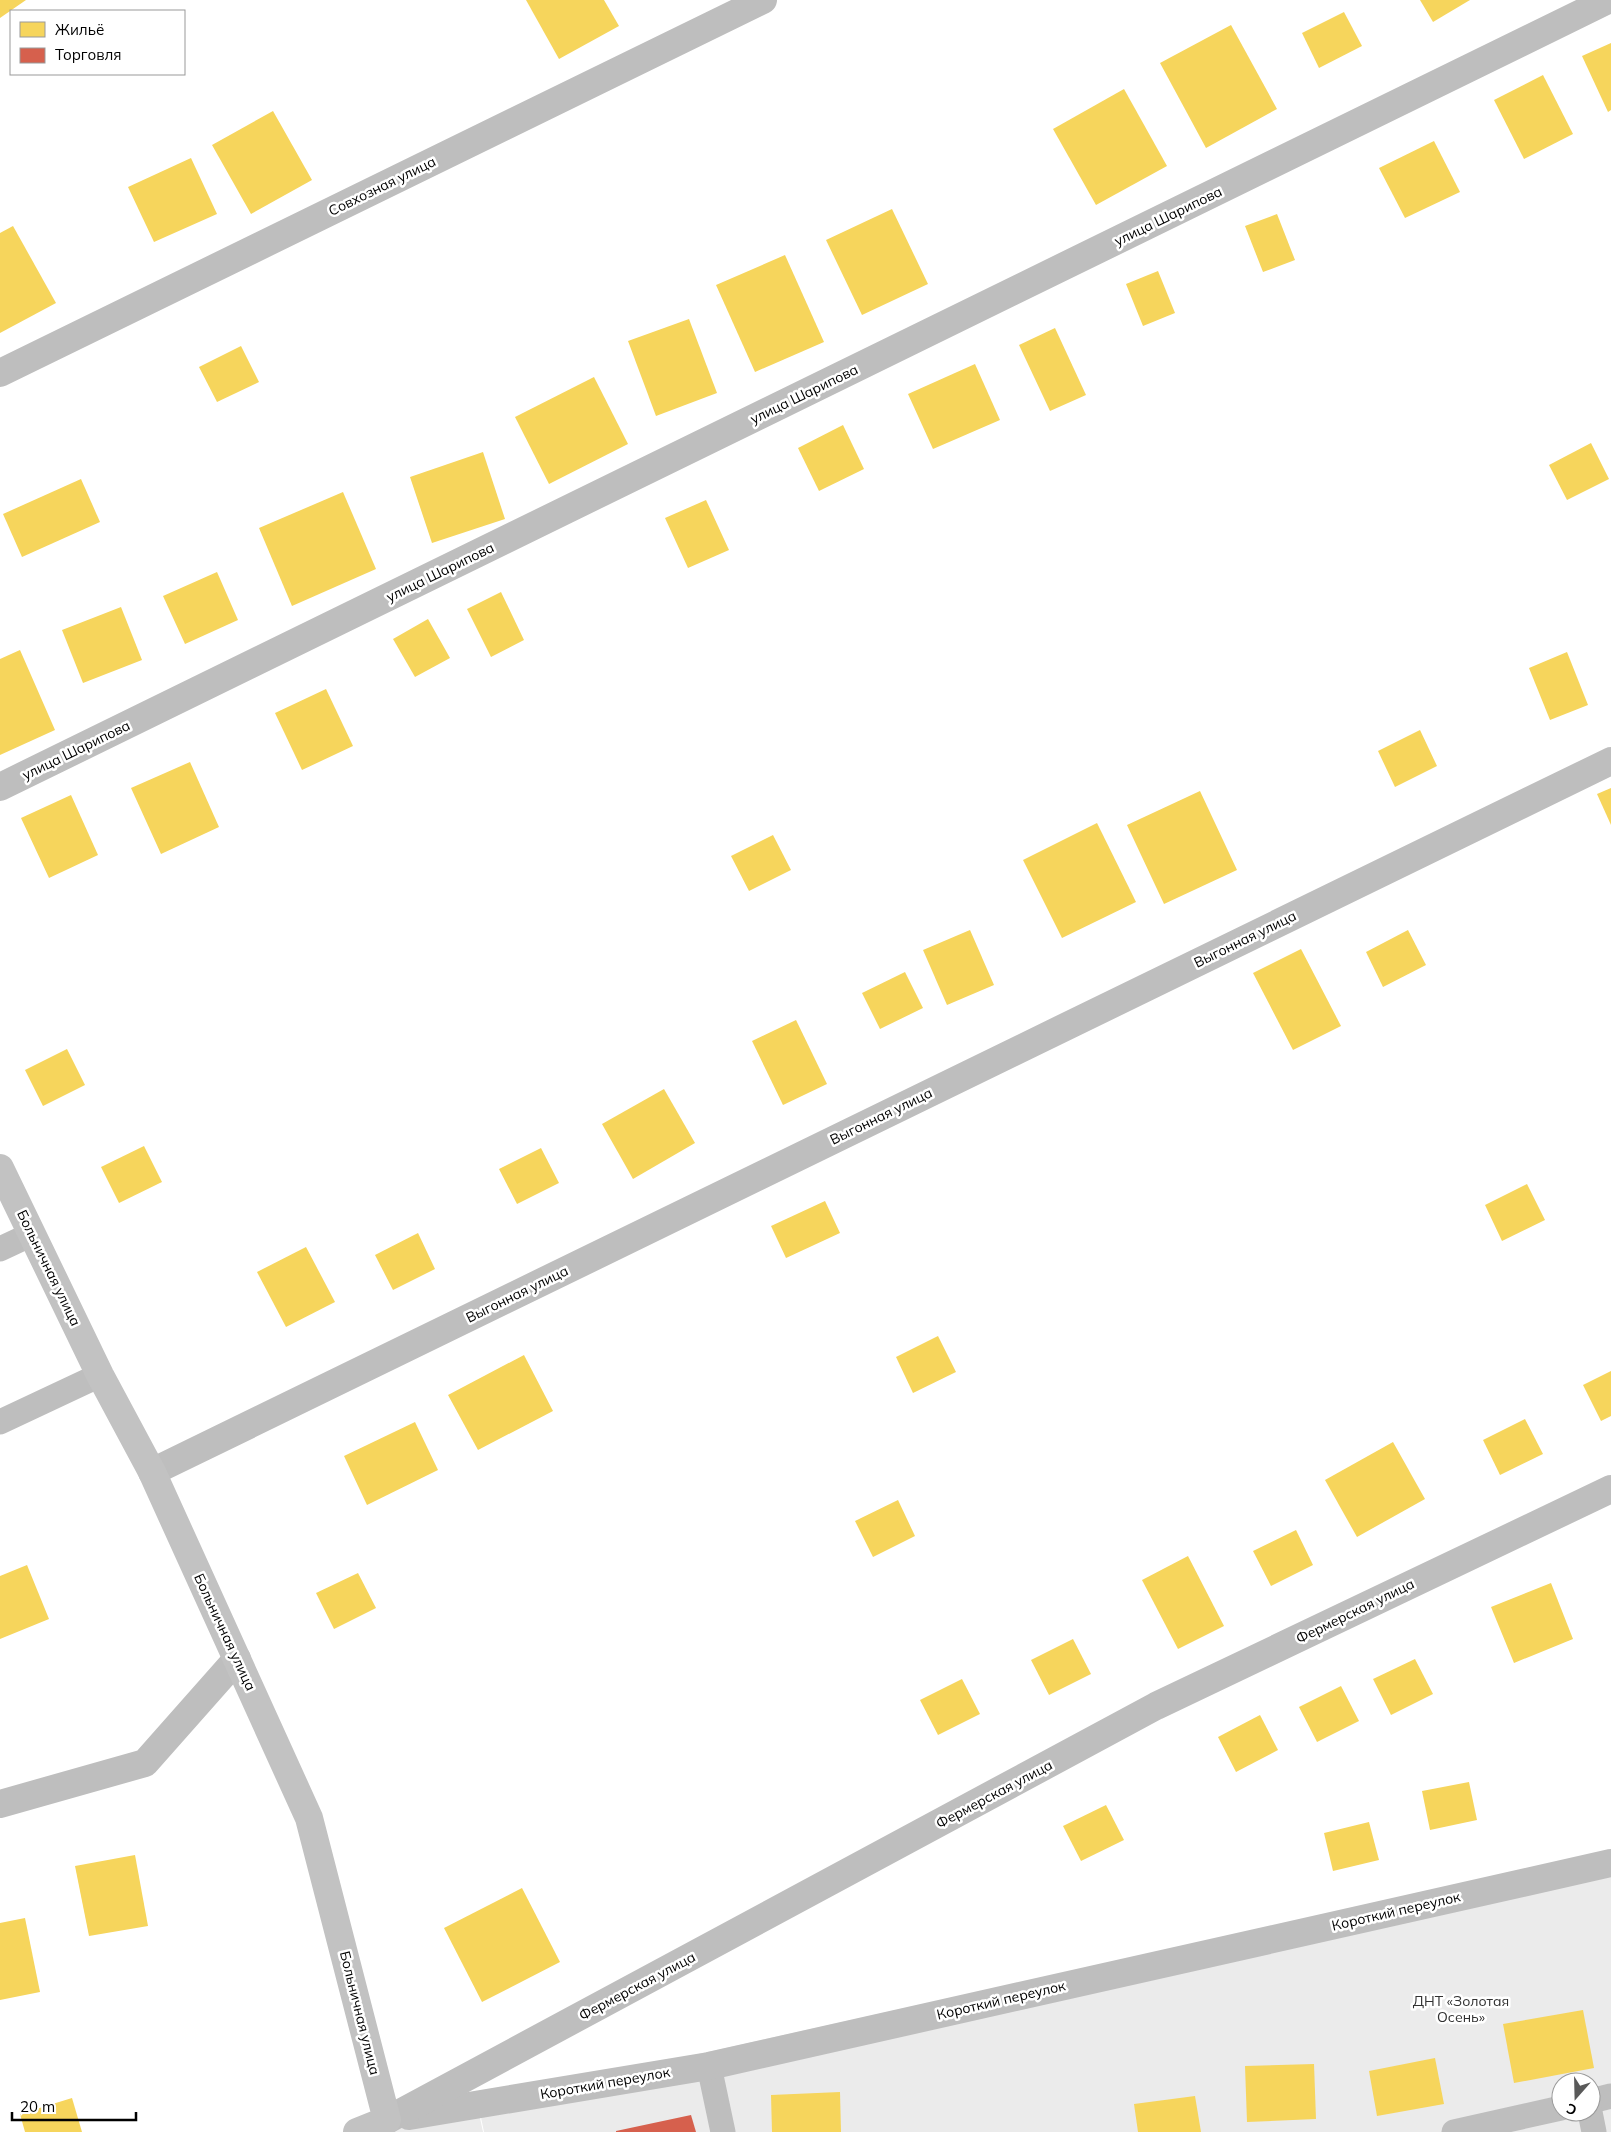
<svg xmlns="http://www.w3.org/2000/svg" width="1611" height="2132" viewBox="0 0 1611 2132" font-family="Mulish,sans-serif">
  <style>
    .green { fill: #ebebeb; fill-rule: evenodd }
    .homes { fill: #f6d55c }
    .shops { fill: #d6604d }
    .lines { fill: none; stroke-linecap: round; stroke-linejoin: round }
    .lane { stroke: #bebebe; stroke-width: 25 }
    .street { stroke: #bebebe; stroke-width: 28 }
    .secondary { stroke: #c2c2c2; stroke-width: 28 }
    .labels { text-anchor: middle; stroke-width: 5; stroke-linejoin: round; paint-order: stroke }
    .street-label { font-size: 14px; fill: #000; stroke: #fff }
    .park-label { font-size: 14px; fill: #313131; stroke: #fff }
  </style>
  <rect width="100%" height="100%" fill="#fff"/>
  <!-- green -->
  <g class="green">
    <path d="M1611,1851V2132H484L478,2103ZM1561,2082H1591V2112H1561Z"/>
    <path d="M477,2104L483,2132H380Z"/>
  </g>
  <!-- homes -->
  <g class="homes">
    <path d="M0,0H26L0,18Z"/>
    <path d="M526,0H604L619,26L559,59Z"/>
    <path d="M1420,0H1470L1433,22Z"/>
    <path d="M1344,12L1362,46L1319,68L1302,33Z"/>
    <path d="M1231,25L1277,109L1206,148L1160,63Z"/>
    <path d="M1611,43V110L1608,112L1582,56Z"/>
    <path d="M1543,75L1573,134L1524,159L1494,100Z"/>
    <path d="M1124,89L1167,166L1096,205L1053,129Z"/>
    <path d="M273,111L312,180L251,214L212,145Z"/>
    <path d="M1434,141L1460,192L1405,218L1379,168Z"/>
    <path d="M191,158L217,214L154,242L128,187Z"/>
    <path d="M892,209L928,284L862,315L826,240Z"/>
    <path d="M1277,214L1295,260L1263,272L1245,226Z"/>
    <path d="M13,226L56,303L0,333V233Z"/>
    <path d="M785,255L824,342L755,372L716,285Z"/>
    <path d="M1158,271L1175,313L1143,326L1126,284Z"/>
    <path d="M689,319L717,393L656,416L628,341Z"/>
    <path d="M1055,328L1086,395L1050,411L1019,345Z"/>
    <path d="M241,346L259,382L217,402L199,367Z"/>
    <path d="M975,364L1000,420L933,449L908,394Z"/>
    <path d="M594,377L628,444L549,484L515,417Z"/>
    <path d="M843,425L864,469L819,491L798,448Z"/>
    <path d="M1591,443L1609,479L1567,500L1549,465Z"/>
    <path d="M483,452L505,519L432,543L410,477Z"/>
    <path d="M81,479L100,522L22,557L3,514Z"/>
    <path d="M343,492L376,569L292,606L259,528Z"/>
    <path d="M706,500L729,550L688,568L665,518Z"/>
    <path d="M217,572L238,620L185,644L163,596Z"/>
    <path d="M501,592L524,640L491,657L467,609Z"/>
    <path d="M121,607L142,660L83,683L62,630Z"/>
    <path d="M428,619L450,658L415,677L393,639Z"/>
    <path d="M20,650L55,730L0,755V659Z"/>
    <path d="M1567,652L1588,705L1550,720L1529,668Z"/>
    <path d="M326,689L353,746L302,770L275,713Z"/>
    <path d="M1420,730L1437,766L1395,787L1378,751Z"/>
    <path d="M190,762L219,827L161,854L131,788Z"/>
    <path d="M1611,788V825L1597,794Z"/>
    <path d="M1200,791L1237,870L1164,904L1127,825Z"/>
    <path d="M71,795L98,855L49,878L21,818Z"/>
    <path d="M1097,823L1136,902L1062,938L1023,860Z"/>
    <path d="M773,835L791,870L749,891L731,856Z"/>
    <path d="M970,930L994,985L947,1005L923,950Z"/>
    <path d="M1408,930L1426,965L1383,987L1366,952Z"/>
    <path d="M1301,949L1341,1026L1293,1050L1253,973Z"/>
    <path d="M905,972L923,1008L880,1029L862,993Z"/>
    <path d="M796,1020L827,1084L783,1105L752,1041Z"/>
    <path d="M67,1049L85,1085L43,1106L25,1070Z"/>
    <path d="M664,1089L695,1143L633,1179L602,1124Z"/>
    <path d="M144,1146L162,1182L119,1203L101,1167Z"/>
    <path d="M541,1148L559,1183L517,1204L499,1169Z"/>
    <path d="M1527,1184L1545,1220L1502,1241L1485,1205Z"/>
    <path d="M825,1201L840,1233L786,1258L771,1226Z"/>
    <path d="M418,1233L435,1269L393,1290L375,1255Z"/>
    <path d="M306,1247L335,1302L286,1327L257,1272Z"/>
    <path d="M938,1336L956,1372L913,1393L896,1357Z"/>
    <path d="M524,1355L553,1411L478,1450L448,1395Z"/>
    <path d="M1611,1371V1416L1601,1421L1583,1385Z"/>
    <path d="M1525,1419L1543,1454L1500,1475L1483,1440Z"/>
    <path d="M415,1422L438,1470L367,1505L344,1456Z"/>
    <path d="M1393,1442L1425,1499L1357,1537L1325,1480Z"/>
    <path d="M898,1500L915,1536L873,1557L855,1521Z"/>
    <path d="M1296,1530L1313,1565L1271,1586L1253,1551Z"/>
    <path d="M1188,1556L1224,1626L1178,1649L1142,1580Z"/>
    <path d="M27,1565L49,1619L0,1639V1576Z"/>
    <path d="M358,1573L376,1608L334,1629L316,1593Z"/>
    <path d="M1551,1583L1573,1639L1514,1663L1491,1607Z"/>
    <path d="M1073,1639L1091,1674L1049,1695L1031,1660Z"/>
    <path d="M1415,1659L1433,1694L1391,1715L1373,1679Z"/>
    <path d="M962,1679L980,1714L938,1735L920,1700Z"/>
    <path d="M1341,1686L1359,1721L1317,1742L1299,1707Z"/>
    <path d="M1260,1715L1278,1750L1236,1772L1218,1737Z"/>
    <path d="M1469,1782L1477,1820L1430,1830L1422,1791Z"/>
    <path d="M1106,1805L1124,1840L1081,1861L1063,1826Z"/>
    <path d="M1369,1822L1379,1860L1333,1871L1324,1833Z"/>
    <path d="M135,1855L148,1926L89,1936L75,1866Z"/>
    <path d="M522,1888L560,1962L482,2002L444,1928Z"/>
    <path d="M25,1918L40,1992L0,2000V1923Z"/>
    <path d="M1583,2010L1594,2068L1514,2083L1503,2024Z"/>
    <path d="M1435,2058L1444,2104L1377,2116L1369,2071Z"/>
    <path d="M1314,2064L1316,2119L1247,2122L1245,2066Z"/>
    <path d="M840,2092L841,2132H772L771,2095Z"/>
    <path d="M1195,2096L1201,2132H1138L1134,2104Z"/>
    <path d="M72,2098L82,2132H25L20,2114Z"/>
  </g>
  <!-- shops -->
  <path class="shops" d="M691,2115L696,2132H616V2131Z"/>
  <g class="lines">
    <!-- lane -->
    <g class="lane">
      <path d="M0,1249L32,1234"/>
      <path d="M0,1422L100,1375"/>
      <path d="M709,2066L723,2132"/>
      <path d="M1591,2101L1611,2096"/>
      <path d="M1590,2112L1594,2132"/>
      <path d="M1454,2132L1561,2108"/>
    </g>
    <!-- street -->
    <g class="street">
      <path d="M0,373L763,0"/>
      <path d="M0,787L1608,0"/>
      <path d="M152,1472L1611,761"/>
      <path d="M0,1804L145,1763L237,1659"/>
      <path d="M409,2116L709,2066L1611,1863"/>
      <path d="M387,2120L1156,1706L1611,1489"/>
    </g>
    <!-- secondary -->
    <path class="secondary" d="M0,1168L100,1375L152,1472L309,1818L387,2120L357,2132"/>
  </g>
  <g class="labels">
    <!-- street labels -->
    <g class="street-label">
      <text transform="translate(382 186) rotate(-26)" y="5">Совхозная улица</text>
      <text transform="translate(1168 216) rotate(-26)" y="5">улица Шарипова</text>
      <text transform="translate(804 394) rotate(-26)" y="5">улица Шарипова</text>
      <text transform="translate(440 572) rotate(-26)" y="5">улица Шарипова</text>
      <text transform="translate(76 750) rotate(-26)" y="5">улица Шарипова</text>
      <text transform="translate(1245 939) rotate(-26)" y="5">Выгонная улица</text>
      <text transform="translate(881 1116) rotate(-26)" y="5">Выгонная улица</text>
      <text transform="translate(49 1268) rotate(64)" y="5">Больничная улица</text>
      <text transform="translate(517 1294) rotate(-26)" y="5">Выгонная улица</text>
      <text transform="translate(1355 1611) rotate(-26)" y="5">Фермерская улица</text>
      <text transform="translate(225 1632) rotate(65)" y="5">Больничная улица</text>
      <text transform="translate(994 1794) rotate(-28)" y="5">Фермерская улица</text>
      <text transform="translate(1396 1911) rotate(-13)" y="5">Короткий переулок</text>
      <text transform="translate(637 1986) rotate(-28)" y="5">Фермерская улица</text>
      <text transform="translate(1001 2000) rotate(-13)" y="5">Короткий переулок</text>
      <text transform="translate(360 2013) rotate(76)" y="5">Больничная улица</text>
      <text transform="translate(605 2083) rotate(-10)" y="5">Короткий переулок</text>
    </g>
    <!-- park labels -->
    <g class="park-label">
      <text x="1461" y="2006">ДНТ «Золотая<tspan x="1461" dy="16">Осень»</tspan></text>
    </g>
  </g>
  <!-- legend -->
  <rect x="10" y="10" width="175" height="65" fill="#ffffff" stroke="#999999"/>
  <rect x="20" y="22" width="25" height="15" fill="#f6d55c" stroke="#999999"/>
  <text x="55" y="35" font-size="15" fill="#000000">Жильё</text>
  <rect x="20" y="48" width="25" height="15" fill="#d6604d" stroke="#999999"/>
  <text x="55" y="60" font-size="15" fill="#000000">Торговля</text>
  <!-- north arrow -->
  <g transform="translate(1576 2097) rotate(200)"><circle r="24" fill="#ffffff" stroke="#999999"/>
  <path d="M0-4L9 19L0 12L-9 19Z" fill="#595959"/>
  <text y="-8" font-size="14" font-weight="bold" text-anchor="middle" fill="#000000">С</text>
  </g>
  <!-- scale -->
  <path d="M12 2112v8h124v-8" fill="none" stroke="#000000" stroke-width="2.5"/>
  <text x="20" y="2112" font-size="15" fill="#000000" stroke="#ffffff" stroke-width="4" paint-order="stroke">20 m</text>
</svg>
